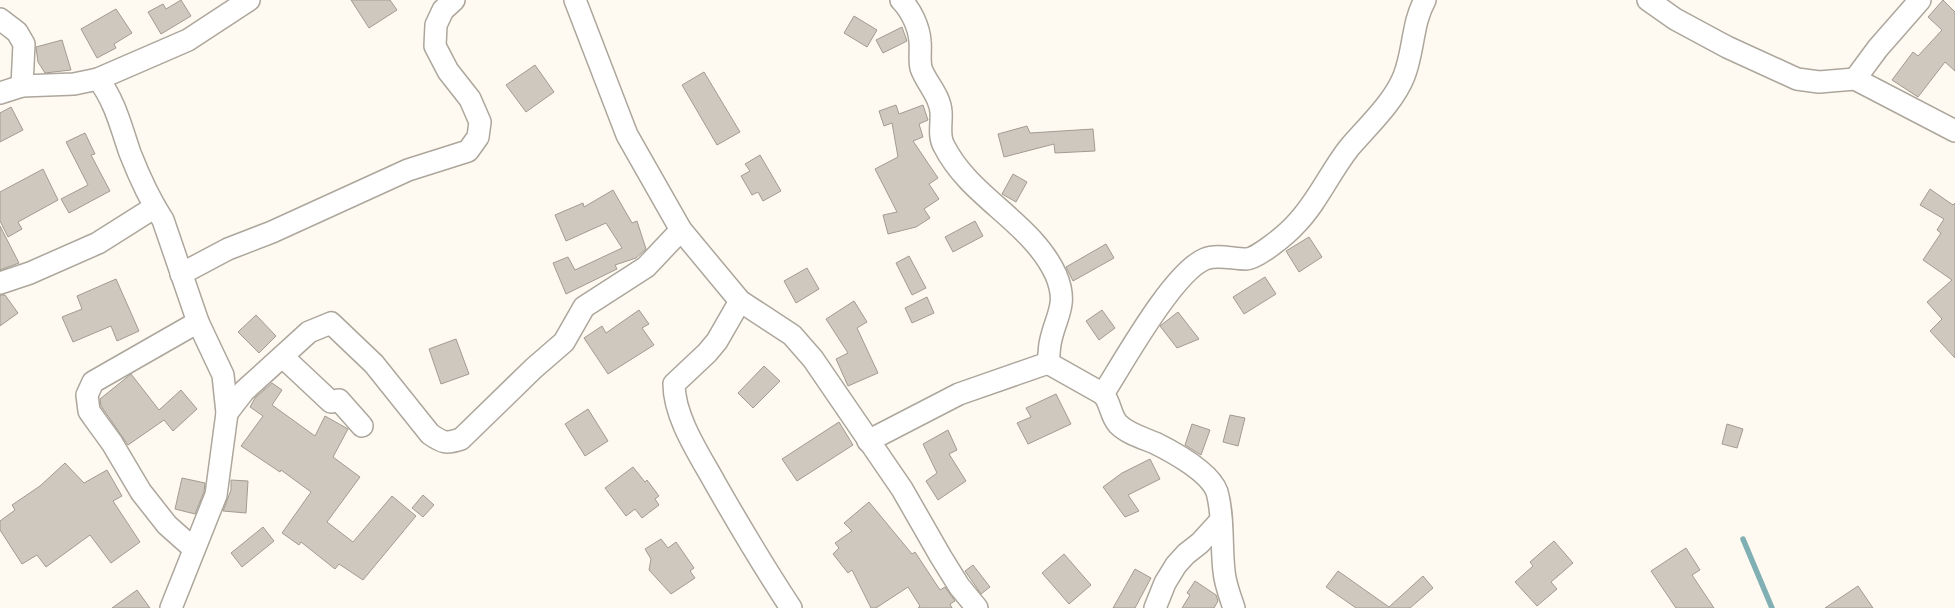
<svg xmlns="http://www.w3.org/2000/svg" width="1955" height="608" viewBox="0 0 1955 608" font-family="Overpass,sans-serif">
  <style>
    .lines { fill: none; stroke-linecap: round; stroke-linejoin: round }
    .stream { stroke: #80afb4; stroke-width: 5.5 }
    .building { fill: #cec8be; stroke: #a29b92 }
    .minor-casing { stroke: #aca69c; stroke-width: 24 }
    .minor { stroke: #fff; stroke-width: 21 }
  </style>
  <rect width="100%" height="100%" fill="#fffaf1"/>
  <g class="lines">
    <!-- stream -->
    <path class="stream" d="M1743,539L1772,608"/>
  </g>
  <!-- building -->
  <g class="building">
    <path d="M181,0L191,16L161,34L148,12L163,4L166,9Z"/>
    <path d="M351,0H390L397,10L369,28Z"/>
    <path d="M1943,0L1955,12V71L1945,62L1918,97L1892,80L1913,52L1918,56L1942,30L1928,17Z"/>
    <path d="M116,9L132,33L114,44L116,48L97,58L81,29Z"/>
    <path d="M854,16L877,30L867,47L844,33Z"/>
    <path d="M902,27L907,41L883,53L876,40Z"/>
    <path d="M62,40L71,70L45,73L38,62L36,47Z"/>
    <path d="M535,65L554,92L526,112L506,85Z"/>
    <path d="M704,72L740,132L717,145L682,85Z"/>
    <path d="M896,105L899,114L923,105L928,120L919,124L923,137L913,141L938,178L929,184L939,199L924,209L930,218L916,227L888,234L883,215L897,212L875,169L898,157L892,123L884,126L879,111Z"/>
    <path d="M11,107L23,130L0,142V113Z"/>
    <path d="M1027,126L1030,133L1093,129L1095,151L1055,153L1054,144L1004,157L998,134Z"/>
    <path d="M85,133L95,154L91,155L110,191L69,213L61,199L88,185L66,142Z"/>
    <path d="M760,155L781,191L763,201L758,192L752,195L741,176L750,171L745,164Z"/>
    <path d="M43,169L58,200L18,222L22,229L8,237L0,221V192Z"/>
    <path d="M1013,174L1027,182L1016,202L1002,194Z"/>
    <path d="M1930,189L1953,205L1955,203V358L1930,331L1942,319L1927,302L1952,280L1923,260L1941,233L1937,230L1944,219L1920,205Z"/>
    <path d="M613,190L632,223L637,221L646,249L636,258L615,265L617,269L566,294L553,263L568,257L575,270L622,248L606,223L566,241L555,215L583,203L584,207Z"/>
    <path d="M975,221L983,236L953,252L945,237Z"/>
    <path d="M0,226L19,263L0,270Z"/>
    <path d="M1309,237L1322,257L1299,272L1286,251Z"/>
    <path d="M1106,244L1114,258L1073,281L1066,267Z"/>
    <path d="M909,256L926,288L912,295L896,263Z"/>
    <path d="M807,268L819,289L796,303L784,281Z"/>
    <path d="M1265,277L1276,294L1244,314L1233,297Z"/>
    <path d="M116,279L139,331L117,341L111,326L73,342L62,317L82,309L77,296Z"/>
    <path d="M0,295H5L18,313L0,326Z"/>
    <path d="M927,297L934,313L912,323L905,308Z"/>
    <path d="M854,301L867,322L857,328L878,373L848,386L836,359L848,353L826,319Z"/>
    <path d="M639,310L649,324L642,328L654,345L608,374L584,338L602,326L606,333Z"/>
    <path d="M1102,310L1115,328L1099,340L1086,321Z"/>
    <path d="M1178,312L1199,339L1177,348L1160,326Z"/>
    <path d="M256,315L276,336L259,353L238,332Z"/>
    <path d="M456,339L469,374L441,384L429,349Z"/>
    <path d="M764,366L780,381L753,408L738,393Z"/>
    <path d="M131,374L159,410L181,390L197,409L173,431L164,420L128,445L101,406L100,399Z"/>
    <path d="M272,383L282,390L272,405L315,436L325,416L348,429L333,457L360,477L327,522L353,542L392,496L416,516L363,580L339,564L335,569L301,542L299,545L282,533L311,492L281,470L280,472L241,446L263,416L250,407L255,398Z"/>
    <path d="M1056,394L1071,424L1028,444L1017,423L1031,417L1026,408Z"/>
    <path d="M588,409L608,441L585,456L565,424Z"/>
    <path d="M1230,415L1245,418L1238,446L1223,442Z"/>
    <path d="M839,422L853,445L797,481L782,459Z"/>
    <path d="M1192,424L1210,430L1201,455L1185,445Z"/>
    <path d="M1727,424L1743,429L1737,448L1722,444Z"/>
    <path d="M948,430L957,450L949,454L966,481L938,500L926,481L937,473L923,444Z"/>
    <path d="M1150,459L1160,479L1128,495L1139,511L1125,517L1103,487L1122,473Z"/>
    <path d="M65,463L84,483L107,470L122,496L113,501L140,542L111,563L90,535L46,567L37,555L22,564L0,530V521L15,510L12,505L40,486Z"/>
    <path d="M633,467L645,482L647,480L659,496L655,499L659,505L642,518L635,509L626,516L605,488Z"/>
    <path d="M182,478L205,483L204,492L195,514L175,509Z"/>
    <path d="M231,480L248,481L246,513L223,511L231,490Z"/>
    <path d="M423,495L434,505L423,517L412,508Z"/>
    <path d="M869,502L912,554L915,552L940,590L945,587L955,601L950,604L952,608H918L920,606L908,587L876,608H871L852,570L848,573L833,554L839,548L835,543L852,531L844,523Z"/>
    <path d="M263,527L274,541L242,567L231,553Z"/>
    <path d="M661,539L668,548L676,542L694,568L690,571L695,578L671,594L649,570L651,559L645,549Z"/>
    <path d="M1554,541L1573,563L1551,582L1557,589L1537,606L1515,582L1533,566L1530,562Z"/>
    <path d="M1686,548L1700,570L1692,575L1714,608H1676L1651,571Z"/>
    <path d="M1064,554L1091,585L1069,604L1042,573Z"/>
    <path d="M973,565L990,587L981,594L965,571Z"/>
    <path d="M1135,569L1151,578L1135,608H1113Z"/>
    <path d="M1338,571L1389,607L1423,576L1433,588L1410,608H1356L1326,587Z"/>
    <path d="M1195,581L1216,595L1218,601L1214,608H1182L1190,595L1187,593Z"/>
    <path d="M1858,586L1873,608H1825Z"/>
    <path d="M137,590L150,608H112Z"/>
  </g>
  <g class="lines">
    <!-- minor casing -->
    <g class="minor-casing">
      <g id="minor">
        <path d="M575,0L627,135L681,230L740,301L792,335L813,359L902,489L941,557L959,586L977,608"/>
        <path d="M901,0C911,10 919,27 920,41C921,49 919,60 921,68C926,83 940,95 941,112C942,123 938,136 944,146C970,198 1032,222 1056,275C1069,306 1055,316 1050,344C1049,351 1049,357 1048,363L1103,394"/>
        <path d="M1648,0L1675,19L1727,47L1797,79L1819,82L1855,79L1955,131"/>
        <path d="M0,19L17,32L24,44L22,86"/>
        <path d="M98,79L188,40L249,0"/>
        <path d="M1855,79L1878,48L1920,0"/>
        <path d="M0,93L22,86L74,84L98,79C115,101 121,127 130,153C139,176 150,200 163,220L198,322L223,375L227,413L216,495L171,608"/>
        <path d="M181,274L228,249L272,232L408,170L468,151L478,137L480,122L470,99L448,71L435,46L436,25L443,10L454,0"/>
        <path d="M0,283L30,273L98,243L155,207"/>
        <path d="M740,301L717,341L707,353L674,384C674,417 699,454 715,483C739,525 764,567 791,608"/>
        <path d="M283,357L331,402L339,400L362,426"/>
        <path d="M227,413L244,391L309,332L331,323L374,364L430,434C443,443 446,444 461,439L534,368L564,342L584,307L646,267L681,230"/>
        <path d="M868,441L959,394L1048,363"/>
        <path d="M194,549L167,525L141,492L112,443L96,421L89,411L87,395L93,382L198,322"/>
        <path d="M1155,608L1165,583L1176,565L1186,554L1200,543L1221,520"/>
        <path d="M1234,608C1230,596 1225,584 1224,571C1221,546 1224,517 1217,492C1210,472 1173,452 1155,443C1143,438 1128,434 1118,424C1110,415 1111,403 1103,394C1123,363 1173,272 1205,259C1217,254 1233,259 1246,259C1257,259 1287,234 1295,225C1317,203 1330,172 1349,148C1367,127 1394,102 1404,76C1414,51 1412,23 1425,0"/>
      </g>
    </g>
    <!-- minor -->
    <use href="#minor" class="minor"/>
  </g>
</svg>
